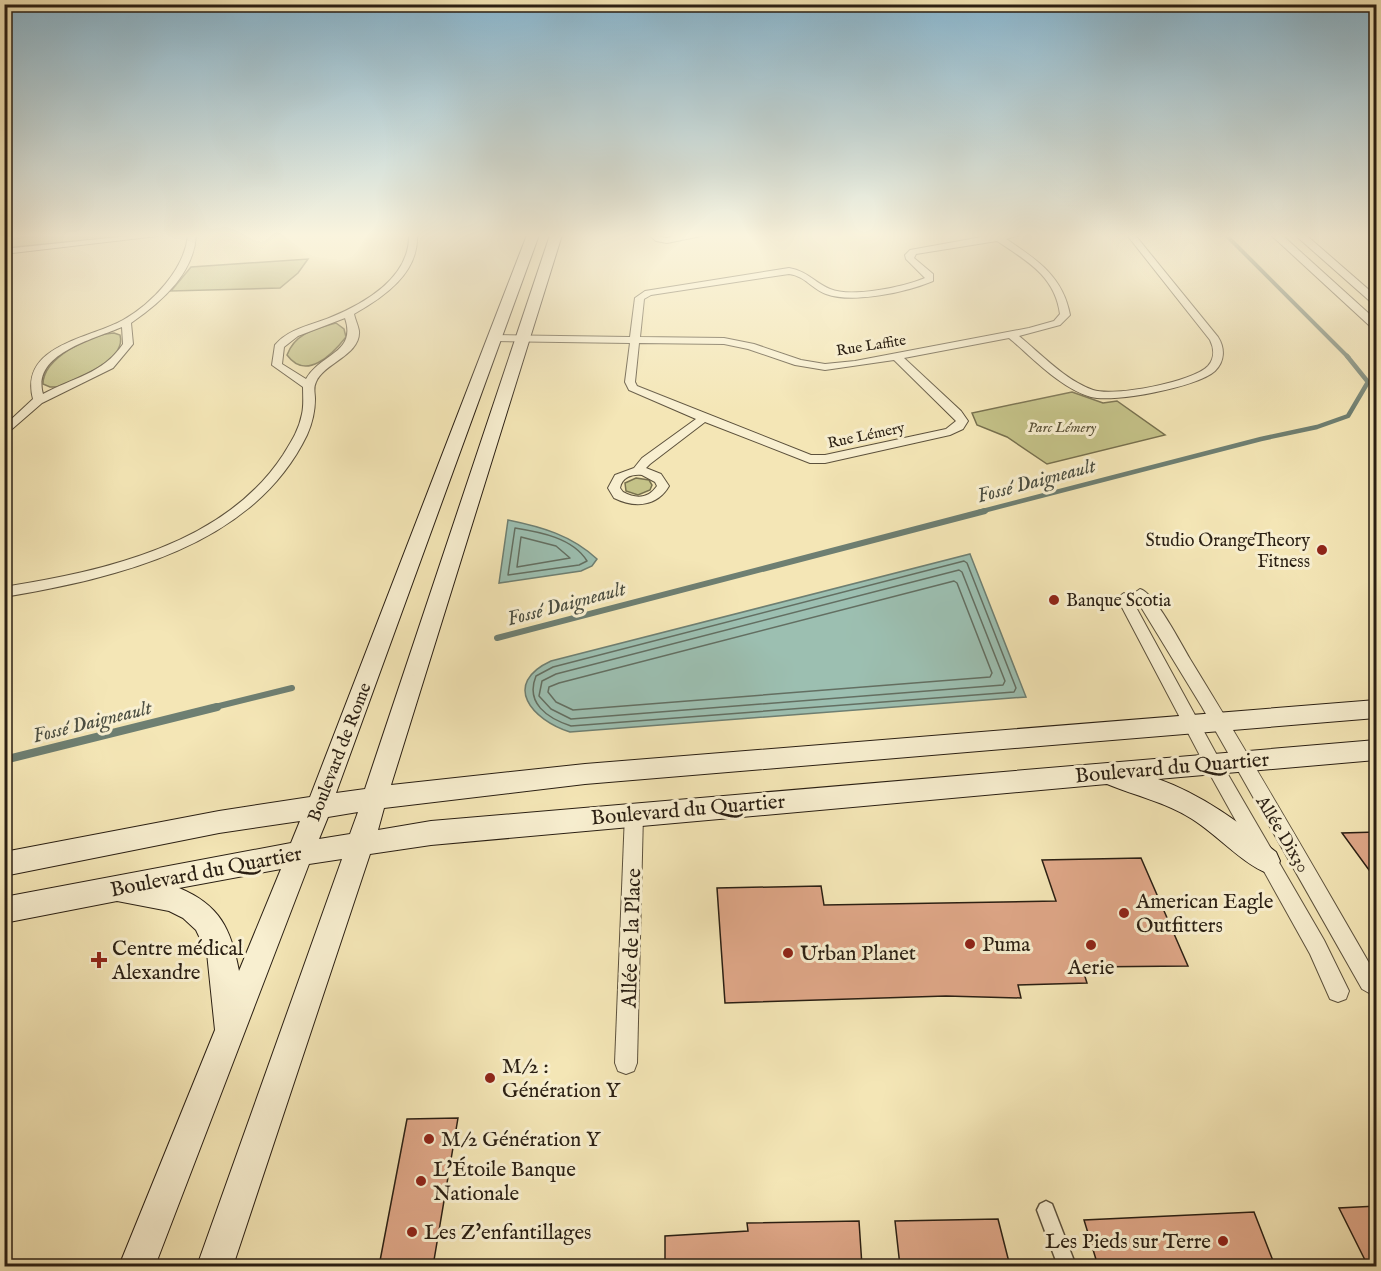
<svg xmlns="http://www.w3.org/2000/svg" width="1381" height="1271" viewBox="0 0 1381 1271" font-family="'IM FELL English',serif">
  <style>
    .green { fill: #c4c288; stroke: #77704e; stroke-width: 1.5 }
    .water { fill: #9cbfb1; stroke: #6e7f72; stroke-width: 1.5 }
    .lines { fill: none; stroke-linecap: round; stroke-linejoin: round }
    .shore { stroke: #636f62; stroke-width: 1.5 }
    .stream-far3 { stroke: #6e7f72; stroke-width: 4 }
    .stream-far2 { stroke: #6e7f72; stroke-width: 4.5 }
    .stream-far1 { stroke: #6e7f72; stroke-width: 6 }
    .stream { stroke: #6e7f72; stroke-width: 8 }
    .building { fill: #dfa788; stroke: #2a1f13; stroke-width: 1.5 }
    .pedestrian-casing { stroke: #5c513c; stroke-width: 3 }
    .minor-casing { stroke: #5c513c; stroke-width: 2 }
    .tertiary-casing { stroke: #5c513c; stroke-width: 2 }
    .secondary-casing { stroke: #2a1f13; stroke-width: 2 }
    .pedestrian { fill: #f8efd0; fill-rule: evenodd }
    .minor { fill: #f8efd0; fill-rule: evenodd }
    .tertiary { fill: #f8efd0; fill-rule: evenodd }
    .secondary { fill: #f8efd0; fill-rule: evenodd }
    .poi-dot { fill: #8f2418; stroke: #f8efd0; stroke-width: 2 }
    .labels { text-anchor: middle; stroke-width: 6; stroke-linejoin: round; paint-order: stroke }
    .far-street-label { font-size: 15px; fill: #2a1f13; stroke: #f8efd0 }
    .far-park-label { font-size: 15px; font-style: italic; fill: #585036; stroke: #f8efd0 }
    .poi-label { font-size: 18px; fill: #2a1f13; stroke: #f8efd0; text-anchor: end }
    .street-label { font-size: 18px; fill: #2a1f13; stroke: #f8efd0 }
    .water-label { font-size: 20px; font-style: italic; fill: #4c4f42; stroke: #f8efd0 }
    .near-street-label { font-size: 21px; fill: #2a1f13; stroke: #f8efd0 }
    .near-poi-label { font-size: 21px; fill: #2a1f13; stroke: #f8efd0; text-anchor: start }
  </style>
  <rect width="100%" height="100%" fill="#f4e6b6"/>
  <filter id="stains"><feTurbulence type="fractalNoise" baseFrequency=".00333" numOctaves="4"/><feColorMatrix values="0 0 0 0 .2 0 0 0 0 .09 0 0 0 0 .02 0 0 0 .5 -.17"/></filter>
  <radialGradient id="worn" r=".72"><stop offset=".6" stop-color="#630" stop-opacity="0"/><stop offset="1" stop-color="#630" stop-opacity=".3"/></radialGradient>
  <!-- green -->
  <g class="green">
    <path d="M33,235H139L5,248L4,242Z"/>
    <path d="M308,259L298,273L280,288L171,291L191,267Z"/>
    <path d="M336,323L344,329L346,337C332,355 306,381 287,355C295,333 315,329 336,323Z"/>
    <path d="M114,333L120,335C127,361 76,379 57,387H50L43,384C43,358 91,334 114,333Z"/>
    <path d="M1072,392L1103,403L1117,401L1165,435L1047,464L1007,437L977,425L972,413Z"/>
    <path d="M636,478L649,480L652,485L650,490L638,495L626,491L625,483Z"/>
  </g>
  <!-- water -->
  <g class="water">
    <path d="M508,520C542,527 571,535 597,559L592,566L581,571L499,583Z"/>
    <path d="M970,554L1026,697L570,732C532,720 501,684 551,661Z"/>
  </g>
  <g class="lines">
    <!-- shore -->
    <g class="shore">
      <path d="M515,528C540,532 573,538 587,561L579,565L508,575Z"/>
      <path d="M521,537L556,546L570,558L517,567Z"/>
      <path d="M964,561L967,563L1016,688L1014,692L571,726C547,718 525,703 536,676L553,667Z"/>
      <path d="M959,570L962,572L1005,681L1003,685L571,719L551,709L539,696L542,681L556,674Z"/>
      <path d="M954,581L957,583L992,673L990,677L573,710L556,702L548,692L549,687L559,683Z"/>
    </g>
    <!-- stream-far3 -->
    <path class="stream-far3" d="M1226,235L1349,358"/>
    <!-- stream-far2 -->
    <path class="stream-far2" d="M979,512L1261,439L1317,427L1348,416L1368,382L1347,356"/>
    <!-- stream-far1 -->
    <g class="stream-far1">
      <path d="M497,638L985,511"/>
      <path d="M211,708L292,688"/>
    </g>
    <!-- stream -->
    <path class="stream" d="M4,760L217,707"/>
  </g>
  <!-- building -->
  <g class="building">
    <path d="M1377,832V881L1342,833Z"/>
    <path d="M1141,858L1188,966L1082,967L1087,983L1018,985L1021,998L946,996L725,1003L717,888L821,886L824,905L1056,901L1042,860Z"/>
    <path d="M458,1118L433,1266H379L407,1119Z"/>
    <path d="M1377,1206V1266H1368L1339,1208Z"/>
    <path d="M1254,1212L1275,1266H1098L1084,1220Z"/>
    <path d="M998,1219L1010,1266H900L895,1221Z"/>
    <path d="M859,1221L862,1266H757L748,1263L716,1266H665V1236L748,1231L747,1223Z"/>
  </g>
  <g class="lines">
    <!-- pedestrian casing -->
    <g class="pedestrian-casing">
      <path id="pedestrian" d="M1046,1201L1052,1204L1076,1266H1058L1037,1210L1040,1204Z"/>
    </g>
    <!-- minor casing -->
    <g class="minor-casing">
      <g id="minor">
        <path d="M26,235L4,240V236Z"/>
        <path d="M138,235H166L4,254V249Z"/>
        <path d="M188,235H196C194,274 161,302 131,323L133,344L113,368L42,403L4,436V426L33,399C19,345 89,339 123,320C152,304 185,269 188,235ZM122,327L123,344C103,374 72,378 43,394C31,354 94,339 122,327Z"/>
        <path d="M409,235H417C419,273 384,297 354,314C355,319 358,325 359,331C361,355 324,363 316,382C313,388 315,393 315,399C315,411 312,424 307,435C253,547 116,578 4,597V587C104,571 224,545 283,455C291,442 299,430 302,414C304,405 303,396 303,387L272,365L275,345C288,329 311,325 329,318C364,304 410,278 409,235ZM345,318C357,353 321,353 306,379L282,364L284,347L298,336Z"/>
        <path d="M649,235L667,238L676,235H706L667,243L656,241Z"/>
        <path d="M993,235H1021L1006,239C1036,259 1063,276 1070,315L1060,325L1019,336C1041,354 1065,380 1093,390C1114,397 1193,382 1208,366C1215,358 1214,348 1210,340L1127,235H1135L1218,337C1225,348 1225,361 1215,371C1198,387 1114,403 1091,397C1060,388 1033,358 1009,338L904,358L961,411L968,421L963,429L950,435L825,463H810L705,422L650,464L646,468L661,474L669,486C657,507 634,508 614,498L608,488L615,475L634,468L642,458L696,419L629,390L625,382L630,343L494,341L489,338L494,335L630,337L635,298L645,291L789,268C807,271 814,282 830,289C851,298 904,287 925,278L906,259L905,255L910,250ZM997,241C1027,261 1055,276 1060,314L1054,321L1029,328L855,361L825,364L801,360L754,344L724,338L640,337L644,299L651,295L789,274C805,276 812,289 826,294C853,304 907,292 933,281V274L914,258L916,254ZM639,343L724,344L748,349L795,365L825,370L894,360L956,421L946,429L825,455H811L637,386L635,382ZM642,475L655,482L657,486C648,499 636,499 623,492L620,488C622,477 632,474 642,475Z"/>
        <path d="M1140,589C1155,593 1181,644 1190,659C1254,763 1315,869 1376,975V989L1369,993L1362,989L1202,707L1133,594Z"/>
        <path d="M1124,593L1131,598L1219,759L1324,940L1349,991L1346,999L1338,1002L1330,999L1310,954L1207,769L1117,598Z"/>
        <path d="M634,806L640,808L643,814L637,1063L634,1071L626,1074L618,1071L615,1063L625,814L628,808Z"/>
      </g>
    </g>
    <!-- tertiary casing -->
    <g class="tertiary-casing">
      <g id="tertiary">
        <path d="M1271,235H1282L1376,320V329L1372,328Z"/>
        <path d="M1295,235H1306L1376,296V304L1372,303Z"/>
      </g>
    </g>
    <!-- secondary casing -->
    <g class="secondary-casing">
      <path id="secondary" d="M527,235H539L336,793L365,789L550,235H562L391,785L585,764L1376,700V718L585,784L384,808L378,830L431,821L1376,740V760L1158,779C1203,795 1240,823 1276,852L1280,861L1276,870L1267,873C1243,864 1216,834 1192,819C1165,802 1136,796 1107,784L431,845L370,854L233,1266H197L342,859L309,864L155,1266H119L215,1030L207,953L196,930L183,918L169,911L117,901L4,923V897L291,843L300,821L219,833L4,876V852L219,811L310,797ZM358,812L350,834L319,839L328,817ZM281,869L239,971C231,929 220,905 179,888Z"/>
    </g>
    <!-- pedestrian -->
    <use href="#pedestrian" class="pedestrian"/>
    <!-- minor -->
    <use href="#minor" class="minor"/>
    <!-- tertiary -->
    <use href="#tertiary" class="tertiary"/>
    <!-- secondary -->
    <use href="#secondary" class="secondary"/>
  </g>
  <!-- sky -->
  <linearGradient id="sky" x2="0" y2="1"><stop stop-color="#89b8d2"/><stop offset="0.57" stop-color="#faf4de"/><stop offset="1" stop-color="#faf4de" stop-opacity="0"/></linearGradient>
  <rect width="1381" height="413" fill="url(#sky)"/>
  <!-- markers -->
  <g class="poi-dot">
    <circle cx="1322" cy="550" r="6"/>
    <circle cx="1054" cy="600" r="6"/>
    <circle cx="1124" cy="913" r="6"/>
    <circle cx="970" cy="944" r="6"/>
    <circle cx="1091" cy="945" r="6"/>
    <circle cx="788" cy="953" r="6"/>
    <path d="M96 951h6v6h6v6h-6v6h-6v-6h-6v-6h6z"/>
    <circle cx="490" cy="1078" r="6"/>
    <circle cx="429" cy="1139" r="6"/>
    <circle cx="421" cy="1181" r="6"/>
    <circle cx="412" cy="1232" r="6"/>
    <circle cx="1223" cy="1241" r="6"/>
  </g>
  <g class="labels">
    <!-- far-street labels -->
    <g class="far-street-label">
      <text transform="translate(871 345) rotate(-9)" y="5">Rue Laffite</text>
      <text transform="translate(866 435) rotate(-12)" y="5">Rue Lémery</text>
    </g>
    <!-- far-park labels -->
    <g class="far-park-label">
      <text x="1062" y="432">Parc Lémery</text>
    </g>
    <!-- poi labels -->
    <g class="poi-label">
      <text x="1310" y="546">Studio OrangeTheory<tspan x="1310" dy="21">Fitness</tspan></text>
      <text x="1066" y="606" text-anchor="start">Banque Scotia</text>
    </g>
    <!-- street labels -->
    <g class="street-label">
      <text transform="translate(339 752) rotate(-69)" y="6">Boulevard de Rome</text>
      <text transform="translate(1283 834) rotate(59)" y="6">Allée Dix30</text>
    </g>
    <!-- water labels -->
    <g class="water-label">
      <text transform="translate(1036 480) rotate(-15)" y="7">Fossé Daigneault</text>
      <text transform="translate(566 603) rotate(-15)" y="7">Fossé Daigneault</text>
      <text transform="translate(92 721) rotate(-14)" y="7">Fossé Daigneault</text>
    </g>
    <!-- near-street labels -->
    <g class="near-street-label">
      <text transform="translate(1172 767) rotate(-5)" y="7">Boulevard du Quartier</text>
      <text transform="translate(688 809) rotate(-5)" y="7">Boulevard du Quartier</text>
      <text transform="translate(206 871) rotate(-11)" y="7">Boulevard du Quartier</text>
      <text transform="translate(631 938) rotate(-88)" y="7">Allée de la Place</text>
    </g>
    <!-- near-poi labels -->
    <g class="near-poi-label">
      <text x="1136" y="908">American Eagle<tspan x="1136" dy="24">Outfitters</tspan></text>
      <text x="982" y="951">Puma</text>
      <text x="112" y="955">Centre médical<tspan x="112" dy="24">Alexandre</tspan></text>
      <text x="800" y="960">Urban Planet</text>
      <text x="1091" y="974" text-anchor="middle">Aerie</text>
      <text x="502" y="1073">M/2 :<tspan x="502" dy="24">Génération Y</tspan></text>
      <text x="441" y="1146">M/2 Génération Y</text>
      <text x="433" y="1176">L'Étoile Banque<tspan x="433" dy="24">Nationale</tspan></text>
      <text x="424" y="1239">Les Z'enfantillages</text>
      <text x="1211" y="1248" text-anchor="end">Les Pieds sur Terre</text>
    </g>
  </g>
  <!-- margin -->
  <rect width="1381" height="1271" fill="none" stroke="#f4e6b6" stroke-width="24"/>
  <rect x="6" y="6" width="1369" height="1259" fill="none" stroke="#2a1f13" stroke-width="3"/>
  <rect x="12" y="12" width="1357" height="1247" fill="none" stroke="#2a1f13" stroke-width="1.5"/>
  <rect width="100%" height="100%" filter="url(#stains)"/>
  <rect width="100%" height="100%" fill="url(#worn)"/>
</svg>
